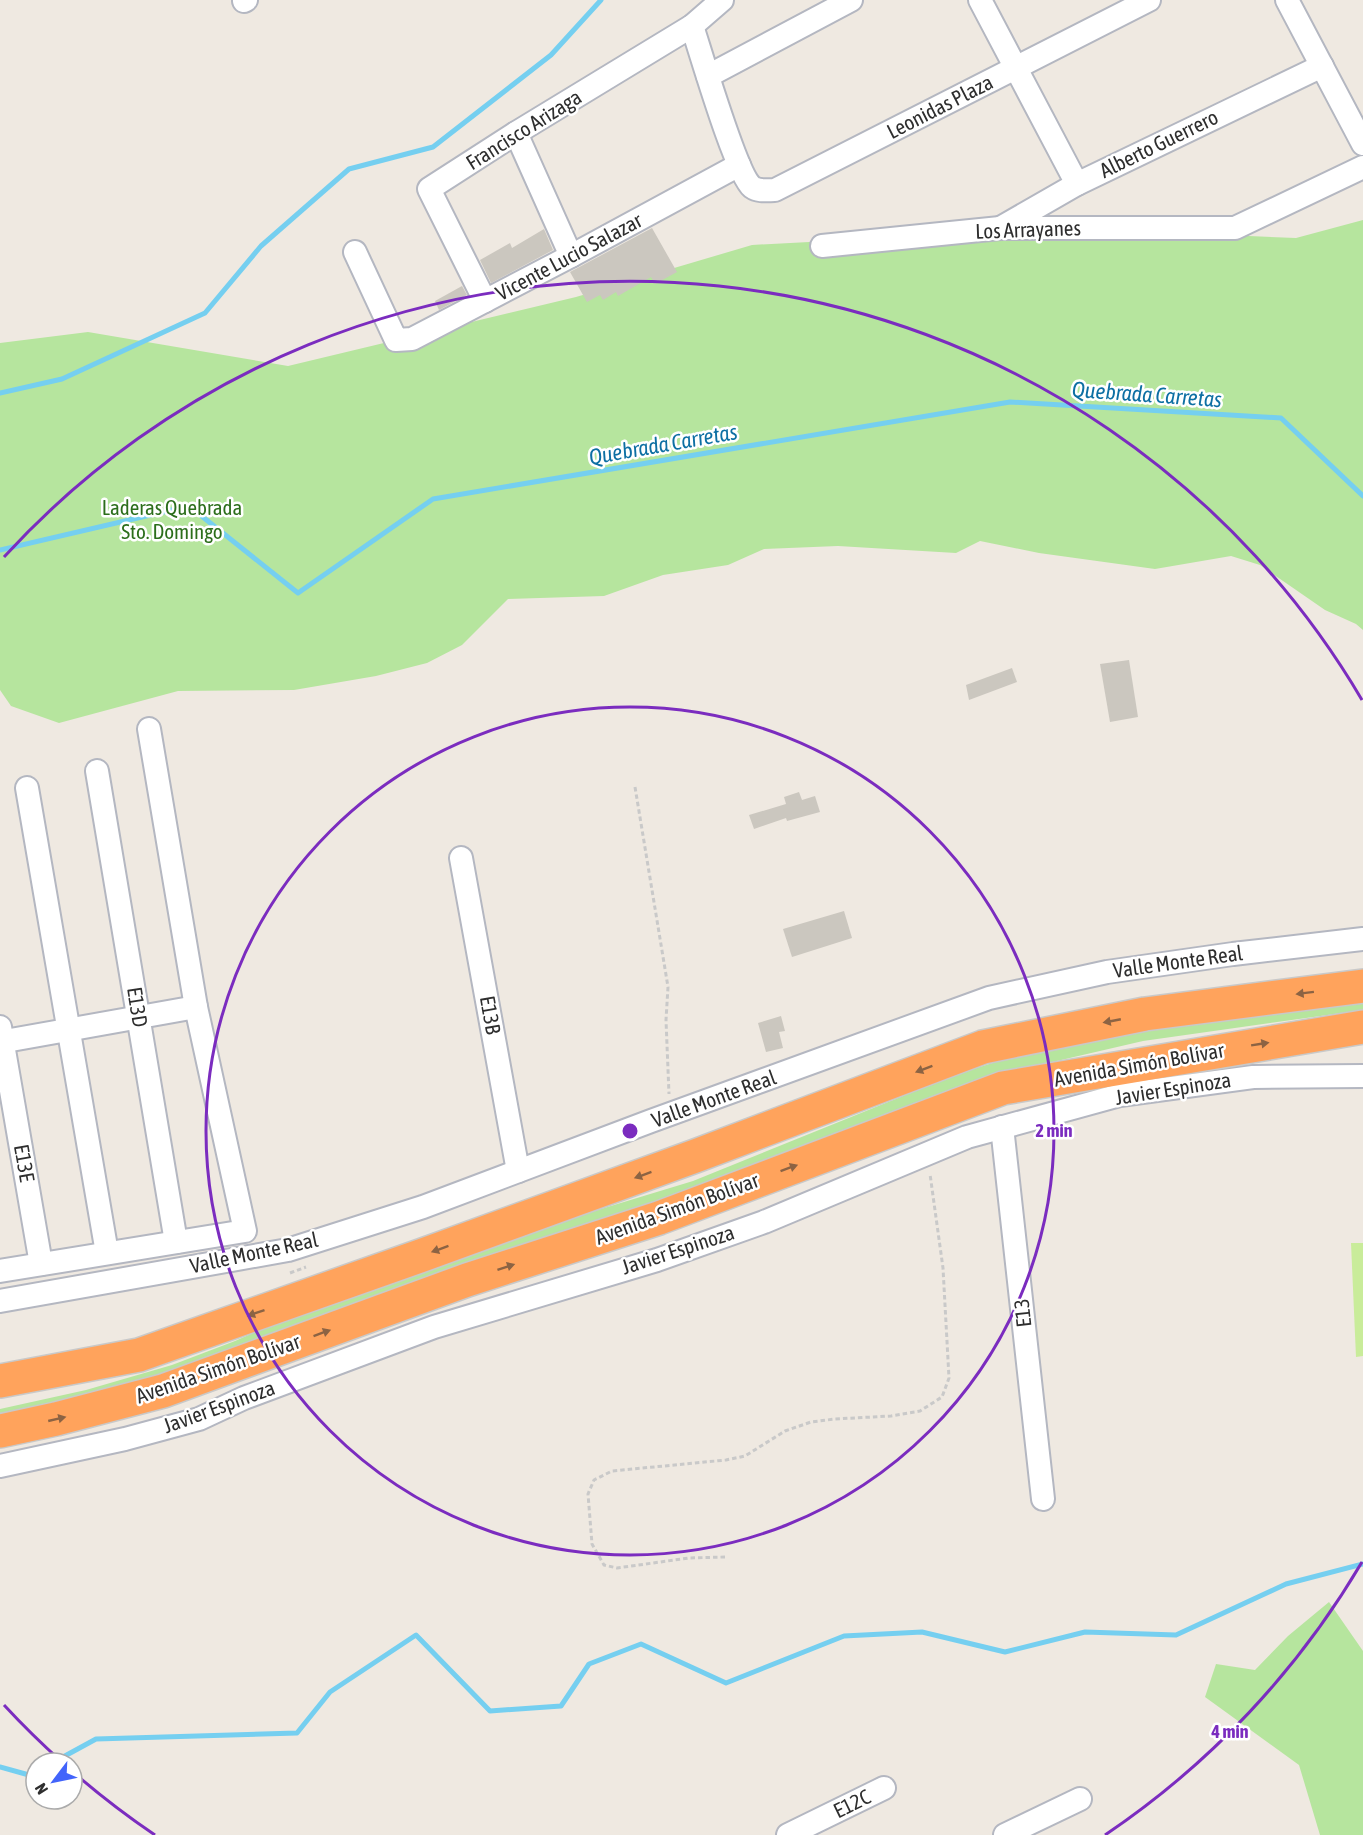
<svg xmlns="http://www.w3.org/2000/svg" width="1363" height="1835" viewBox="0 0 1363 1835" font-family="'Asap Condensed',sans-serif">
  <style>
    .green { fill: #b6e59e }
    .pitch { fill: #c9ec9a }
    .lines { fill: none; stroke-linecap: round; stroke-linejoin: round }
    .stream { stroke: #75cff0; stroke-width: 5 }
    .building { fill: #cbc7bf }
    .minor-casing { stroke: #b4b7c1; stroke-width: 26 }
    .highway-casing { stroke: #c9c9c9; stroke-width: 36 }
    .path { stroke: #c9c9c9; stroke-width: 3; stroke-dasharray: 4.5 3; stroke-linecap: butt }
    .minor { stroke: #fff; stroke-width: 22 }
    .highway { stroke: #ffa35c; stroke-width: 33 }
    .oneway { fill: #8c6343 }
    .ring { fill: none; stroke: #7b2cbf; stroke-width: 3 }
    .labels { text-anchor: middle; stroke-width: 5; stroke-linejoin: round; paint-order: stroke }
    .street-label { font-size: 21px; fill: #2e2e2e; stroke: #fff }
    .park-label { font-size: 21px; fill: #2c6e1b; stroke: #fff }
    .water-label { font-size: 22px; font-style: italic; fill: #0d6fa3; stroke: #fff }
    .centre { fill: #7b2cbf; stroke: #fff; stroke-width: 3 }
    .ring-label { font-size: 18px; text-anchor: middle; font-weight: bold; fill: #7b2cbf; stroke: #fff; stroke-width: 5; stroke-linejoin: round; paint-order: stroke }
  </style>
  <rect width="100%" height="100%" fill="#efe9e1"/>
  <!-- green -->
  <g class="green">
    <path d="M1363,220V630L1356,624L1325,610L1260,565L1231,556L1155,569L1039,553L980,541L956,553L838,546L764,549L728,565L663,575L604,596L508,599L462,645L427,663L376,676L294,690L178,691L59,723L11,706L0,690V343L88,332L288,366L576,297L752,245L941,235L1015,226L1296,238Z"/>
    <path d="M1363,999V1010L1143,1041L1018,1070L727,1181L478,1259L356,1302L202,1363L0,1419V1409L86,1390L172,1365L235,1341L300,1312L512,1236L693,1181L955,1075L1014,1056L1140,1031Z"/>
    <path d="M1329,1602L1363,1651V1835H1320L1299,1765L1205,1697L1216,1664L1255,1670L1288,1636Z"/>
  </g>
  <!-- pitch -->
  <path class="pitch" d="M1351,1243H1363V1356L1356,1357Z"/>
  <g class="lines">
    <!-- stream -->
    <g class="stream">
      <path d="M0,393L62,379L205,313L261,246L349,169L433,147L551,55L601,0"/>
      <path d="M0,550L189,506L298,593L433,499L1010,402L1281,418L1363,496"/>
      <path d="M52,1763L96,1739L297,1733L330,1692L416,1635L490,1711L561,1706L589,1664L641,1644L726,1683L844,1636L922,1632L1005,1652L1085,1632L1176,1635L1286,1584L1363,1564"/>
      <path d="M0,1767L29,1775L36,1771"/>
    </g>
  </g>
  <!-- building -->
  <g class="building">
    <path d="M652,228L677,272L655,284L651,277L618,296L616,292L603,300L600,295L587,302L570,272Z"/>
    <path d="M544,229L553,250L491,283L480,260L510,243L512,248Z"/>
    <path d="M462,286L467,295L439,310L435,301Z"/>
    <path d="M1129,660L1138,717L1110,722L1100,664Z"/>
    <path d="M1012,668L1017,682L969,700L966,685Z"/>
    <path d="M799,792L802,800L815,796L820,812L787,821L786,818L754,829L749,815L786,804L784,797Z"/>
    <path d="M844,911L852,938L792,957L783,929Z"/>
    <path d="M781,1016L785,1031L779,1032L783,1048L766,1052L758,1023Z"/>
  </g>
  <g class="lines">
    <!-- minor casing -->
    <g class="minor-casing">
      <g id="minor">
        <path d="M980,0L1077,184"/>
        <path d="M1287,0L1363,144"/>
        <path d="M244,1L246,0"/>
        <path d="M692,26C701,53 736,174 752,187C759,192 768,190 775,190L1149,0"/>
        <path d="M708,76L851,0"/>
        <path d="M516,133L571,256"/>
        <path d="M1002,227L1077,184L1322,66"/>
        <path d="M822,246L1000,228H1235L1363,167"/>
        <path d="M355,252L396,340L412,339L571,256L739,165"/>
        <path d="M485,301L429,189L516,133L692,26L722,0"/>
        <path d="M97,771L176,1242"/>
        <path d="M27,788L107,1253"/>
        <path d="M461,858L518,1171"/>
        <path d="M0,1027L41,1264"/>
        <path d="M0,1042L196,1007"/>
        <path d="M1002,1127L1043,1499"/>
        <path d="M0,1271L245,1231L196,1007L149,729"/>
        <path d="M0,1301L288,1250L423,1207L651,1121L989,998L1107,972L1233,954L1363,939"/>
        <path d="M0,1466L125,1439L199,1419L244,1398L434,1327L657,1260L764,1222L967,1137L1120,1095L1253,1077L1363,1076"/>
        <path d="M788,1835L884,1788"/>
        <path d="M1005,1835L1080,1799"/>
      </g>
    </g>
    <!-- highway casing -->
    <g class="highway-casing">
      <g id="highway">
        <path d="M0,1381L139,1355L420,1256L698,1155L983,1047L1145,1014L1363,986"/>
        <path d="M0,1431L56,1419L163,1391L467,1280L659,1218L1003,1088L1363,1027"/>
      </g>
    </g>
    <!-- path -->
    <g class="path">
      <path d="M635,787L668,987L666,1020L669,1094"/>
      <path d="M290,1273L306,1267"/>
      <path d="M725,1557L689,1558L617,1568L604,1565L592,1544L588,1494L594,1480L612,1471L726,1460L745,1456L785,1431L811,1422L835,1419L891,1416L920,1411L942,1397L949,1378L943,1268L930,1174"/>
    </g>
    <!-- minor -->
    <use href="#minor" class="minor"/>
    <!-- highway -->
    <use href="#highway" class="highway"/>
  </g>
  <!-- one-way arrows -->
  <defs><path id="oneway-solid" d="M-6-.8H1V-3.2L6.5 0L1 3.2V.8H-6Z" transform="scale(1.5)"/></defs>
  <g class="oneway">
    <use href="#oneway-solid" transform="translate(1305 993) rotate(173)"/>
    <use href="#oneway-solid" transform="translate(1112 1021) rotate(169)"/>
    <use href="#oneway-solid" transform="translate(1260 1044) rotate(-9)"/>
    <use href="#oneway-solid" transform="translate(924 1069) rotate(159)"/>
    <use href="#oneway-solid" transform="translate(789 1168) rotate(-20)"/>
    <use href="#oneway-solid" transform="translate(643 1175) rotate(160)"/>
    <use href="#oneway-solid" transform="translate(440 1249) rotate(160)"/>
    <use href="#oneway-solid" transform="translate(506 1267) rotate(-18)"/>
    <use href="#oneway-solid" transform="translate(256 1313) rotate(161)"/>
    <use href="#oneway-solid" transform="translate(322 1333) rotate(-20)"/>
    <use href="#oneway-solid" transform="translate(57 1419) rotate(-13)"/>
  </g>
  <!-- distance rings -->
  <g class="ring">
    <circle cx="630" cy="1131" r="424"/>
    <path d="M1362 1562A849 849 0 0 1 1105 1835M155 1835A849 849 0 0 1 73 1772M62 1762A849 849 0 0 1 4 1705M4 557A849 849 0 0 1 1362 700"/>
  </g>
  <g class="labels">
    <!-- street labels -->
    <g class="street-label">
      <text transform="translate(940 107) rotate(-27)" y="7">Leonidas Plaza</text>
      <text transform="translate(524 130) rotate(-32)" y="7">Francisco Arizaga</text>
      <text transform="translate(1159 144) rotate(-26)" y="7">Alberto Guerrero</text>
      <text transform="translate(1028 230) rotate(-2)" y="7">Los Arrayanes</text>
      <text transform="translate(569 257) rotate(-28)" y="7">Vicente Lucio Salazar</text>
      <text transform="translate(1178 962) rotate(-8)" y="7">Valle Monte Real</text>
      <text transform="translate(137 1007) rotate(81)" y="7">E13D</text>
      <text transform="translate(490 1015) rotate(80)" y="7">E13B</text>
      <text transform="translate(1139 1065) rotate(-10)" y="7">Avenida Simón Bolívar</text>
      <text transform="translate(1173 1089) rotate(-9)" y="7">Javier Espinoza</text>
      <text transform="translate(714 1099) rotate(-20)" y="7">Valle Monte Real</text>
      <text transform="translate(24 1163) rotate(80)" y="7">E13E</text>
      <text transform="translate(677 1209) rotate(-20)" y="7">Avenida Simón Bolívar</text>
      <text transform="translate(678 1250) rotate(-18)" y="7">Javier Espinoza</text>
      <text transform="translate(254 1253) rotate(-12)" y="7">Valle Monte Real</text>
      <text transform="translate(1023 1313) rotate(-96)" y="7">E13</text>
      <text transform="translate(218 1369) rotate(-19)" y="7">Avenida Simón Bolívar</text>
      <text transform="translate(219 1407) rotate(-20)" y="7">Javier Espinoza</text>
      <text transform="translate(852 1804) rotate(-26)" y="7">E12C</text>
    </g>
    <!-- park labels -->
    <g class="park-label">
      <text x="172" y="515">Laderas Quebrada<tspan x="172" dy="24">Sto. Domingo</tspan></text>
    </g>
    <!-- water labels -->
    <g class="water-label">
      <text transform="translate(1147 394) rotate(4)" y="8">Quebrada Carretas</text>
      <text transform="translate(663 444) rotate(-10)" y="8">Quebrada Carretas</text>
    </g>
  </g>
  <circle cx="630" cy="1131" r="9" class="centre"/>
  <g class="ring-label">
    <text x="1054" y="1137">2 min</text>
    <text x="1230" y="1738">4 min</text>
  </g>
  <!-- north arrow -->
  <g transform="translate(54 1781) rotate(238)"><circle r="28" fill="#ffffff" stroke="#ababab" stroke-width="1.5"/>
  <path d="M0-4.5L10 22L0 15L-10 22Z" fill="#4264fb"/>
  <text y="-9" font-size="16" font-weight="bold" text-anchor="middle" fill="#2e2e2e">N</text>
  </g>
</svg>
